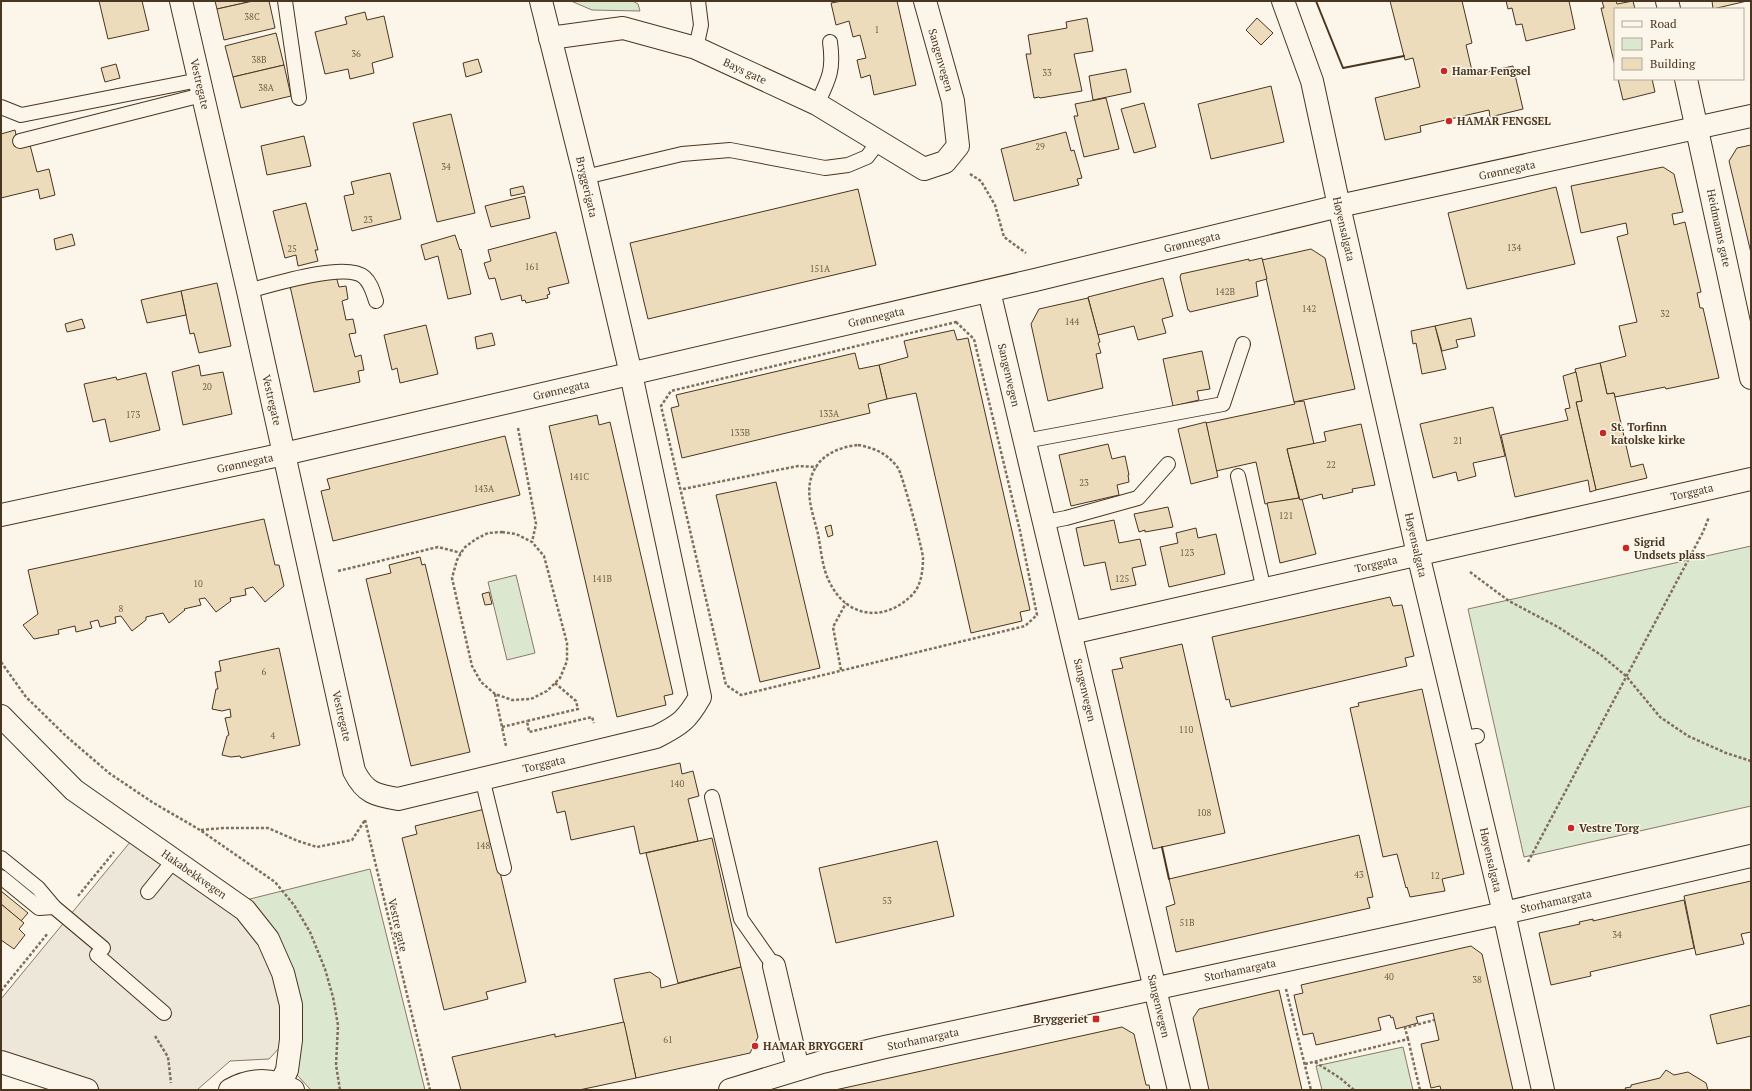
<svg xmlns="http://www.w3.org/2000/svg" width="1752" height="1091" viewBox="0 0 1752 1091" font-family="'PT Serif',serif">
  <style>
    .green { fill: #dce7d0; stroke: #887966 }
    .parking { fill: #ede7d9; stroke: #887966 }
    .building { fill: #ecdcbc; stroke: #4a3520 }
    .lines { fill: none; stroke-linecap: round; stroke-linejoin: round }
    .service-casing { stroke: #4a3520; stroke-width: 16 }
    .minor-casing { stroke: #4a3520; stroke-width: 24 }
    .secondary-casing { stroke: #4a3520; stroke-width: 24 }
    .primary-casing { stroke: #4a3520; stroke-width: 24 }
    .path { stroke: #7f6f5c; stroke-width: 2.5; stroke-dasharray: 3 2; stroke-linecap: butt }
    .service { stroke: #fbf6e9; stroke-width: 14 }
    .minor { stroke: #fbf6e9; stroke-width: 22 }
    .secondary { stroke: #fbf6e9; stroke-width: 22 }
    .primary { stroke: #fbf6e9; stroke-width: 22 }
    .wall { stroke: #4a3520; stroke-width: 2 }
    .poi-dot { fill: #c62828; stroke: #fbf6e9; stroke-width: 1.5 }
    .labels { text-anchor: middle; stroke-width: 3; stroke-linejoin: round; paint-order: stroke }
    .number-label { font-size: 9px; fill: #725f47 }
    .street-label { font-size: 11px; fill: #4a3520; stroke: #fbf6e9 }
    .poi-label { font-size: 11px; font-weight: bold; fill: #4a3520; stroke: #fbf6e9; text-anchor: start }
  </style>
  <rect width="100%" height="100%" fill="#fbf6e9"/>
  <!-- green -->
  <g class="green">
    <path d="M571,1H633L638,4L640,11L592,10Z"/>
    <path d="M1751,546V806L1524,857L1468,609Z"/>
    <path d="M516,575L535,653L507,660L488,582Z"/>
    <path d="M370,869L425,1090H311L297,1075L300,1037L246,900Z"/>
    <path d="M1403,1047L1413,1090H1322L1316,1066Z"/>
  </g>
  <!-- parking -->
  <path class="parking" d="M131,841L233,909L272,952L288,1012L282,1045L269,1059L230,1061L197,1090H102L1,1057V999Z"/>
  <!-- building -->
  <g class="building">
    <path d="M99,1H142L149,30L108,39Z"/>
    <path d="M215,1H253L217,9Z"/>
    <path d="M253,1H269L275,28L224,40L217,9Z"/>
    <path d="M842,1H897L916,85L874,95L870,75L861,78L857,60L866,58L860,35L853,37L849,21L836,25L831,3Z"/>
    <path d="M1390,1H1462L1472,43L1466,45L1473,75L1513,66L1523,109L1490,117L1489,110L1420,126L1421,132L1385,140L1375,98L1420,87L1413,58L1405,60Z"/>
    <path d="M1506,1H1569L1575,29L1526,41L1522,24L1516,25L1512,8L1508,9Z"/>
    <path d="M1602,1H1616L1617,4L1633,1L1635,9H1615V66L1601,8H1604Z"/>
    <path d="M1712,1H1747L1713,9Z"/>
    <path d="M365,12L367,20L384,16L393,57L372,63L374,73L350,79L348,69L325,74L315,32L347,24L345,17Z"/>
    <path d="M1087,18L1093,51L1074,54L1082,91L1040,98L1039,97L1034,98L1026,54H1031L1028,35L1067,28L1066,22Z"/>
    <path d="M1257,18L1273,33L1261,45L1246,30Z"/>
    <path d="M276,33L284,65L233,77L225,46Z"/>
    <path d="M478,59L482,72L466,77L463,63Z"/>
    <path d="M116,64L120,78L105,82L101,68Z"/>
    <path d="M284,65L291,96L241,108L233,77Z"/>
    <path d="M1126,69L1131,92L1093,100L1089,76Z"/>
    <path d="M1618,79H1652L1655,92L1623,100Z"/>
    <path d="M1271,86L1284,142L1211,159L1198,104Z"/>
    <path d="M1106,98L1119,149L1084,157L1074,116H1078L1075,104Z"/>
    <path d="M1144,103L1156,147L1134,153L1121,109Z"/>
    <path d="M451,114L475,213L437,222L413,123Z"/>
    <path d="M15,130L19,148L30,145L37,172L49,169L55,195L40,199L38,189L1,198V134Z"/>
    <path d="M1066,132L1071,151L1074,150L1082,178L1077,179L1079,185L1014,201L1001,149Z"/>
    <path d="M304,136L311,166L267,175L261,146Z"/>
    <path d="M1751,145V253L1729,161L1737,148Z"/>
    <path d="M1663,167L1674,174L1683,212L1672,214L1674,225L1685,222L1701,292L1697,293L1700,308H1703L1719,378L1666,389L1665,387L1615,397L1614,393L1607,394L1600,363L1626,356L1619,326L1637,322L1617,237L1628,234L1626,223L1581,233L1571,186Z"/>
    <path d="M390,173L401,219L352,231L344,196L354,194L351,182Z"/>
    <path d="M523,186L525,193L511,196L510,189Z"/>
    <path d="M1556,187L1575,264L1467,289L1448,213Z"/>
    <path d="M858,189L876,265L648,319L630,243Z"/>
    <path d="M525,196L530,218L491,227L485,206Z"/>
    <path d="M306,203L318,250H315L318,261L298,266L296,255L285,258L273,211Z"/>
    <path d="M556,232L569,283L548,288L550,294L547,295L548,298L526,303L525,300L522,301L521,295L501,300L495,278L489,279L484,263L491,261L488,250Z"/>
    <path d="M72,234L75,245L56,250L54,239Z"/>
    <path d="M455,235L460,250L461,249L471,294L448,299L438,256L425,260L421,245Z"/>
    <path d="M1311,249L1325,258L1355,389L1294,402L1262,260Z"/>
    <path d="M1262,258L1267,279L1256,282L1258,296L1190,312L1189,310H1188L1180,277L1181,274L1249,259V261Z"/>
    <path d="M336,276L339,287L346,286L348,299L342,301L346,320L353,319L356,333L349,334L355,357L361,355L364,370L358,371L360,382L314,392L290,286Z"/>
    <path d="M1163,278L1173,316L1162,319L1166,333L1138,340L1134,326L1098,335L1088,297Z"/>
    <path d="M217,283L231,346L199,353L194,333L190,334L181,291Z"/>
    <path d="M181,291L186,315L147,323L141,300Z"/>
    <path d="M1088,298L1100,342L1098,343L1101,353L1096,354L1103,388L1048,401L1031,324L1039,309Z"/>
    <path d="M1471,318L1475,336L1456,340L1458,347L1442,351L1435,326Z"/>
    <path d="M82,319L85,328L67,332L65,324Z"/>
    <path d="M426,325L438,374L400,383L397,368L392,370L384,335Z"/>
    <path d="M1435,326L1446,369L1422,374L1416,343L1413,344L1411,331Z"/>
    <path d="M954,330L957,340L968,338L1030,610L1020,612L1022,621L971,633L916,393L887,399L879,365L908,357L904,341Z"/>
    <path d="M492,333L495,345L477,349L475,337Z"/>
    <path d="M1202,351L1210,389L1197,391L1199,400L1173,406L1163,359Z"/>
    <path d="M855,353L859,369L879,365L887,399L868,404L870,413L682,458L671,408L679,406L676,395Z"/>
    <path d="M1600,363L1607,394L1614,393L1631,467L1643,464L1647,478L1596,490L1576,402L1582,401L1575,369Z"/>
    <path d="M199,365L201,376L223,372L232,414L183,425L172,372Z"/>
    <path d="M1576,372L1582,401L1576,402L1596,490L1590,492L1588,480L1515,497L1501,435L1568,420L1565,409L1570,408L1563,376Z"/>
    <path d="M146,373L160,430L110,442L105,419L93,422L84,384L116,377L117,380Z"/>
    <path d="M1304,401L1314,444L1287,449L1299,498L1265,504L1256,462L1216,471L1206,423L1295,404L1294,402Z"/>
    <path d="M1493,407L1505,456L1473,463L1476,476L1458,481L1456,472L1433,478L1420,424Z"/>
    <path d="M597,415L599,425L610,422L673,694L664,696L666,705L617,717L549,426Z"/>
    <path d="M1206,422L1218,477L1191,484L1178,429Z"/>
    <path d="M1361,424L1375,485L1352,489L1353,492L1323,499L1322,494L1300,500L1287,449L1326,441L1324,432Z"/>
    <path d="M505,436L520,495L333,541L321,491L330,489L327,479Z"/>
    <path d="M1108,444L1112,459L1125,456L1129,475H1128L1129,482L1117,485L1119,495L1071,506L1059,455Z"/>
    <path d="M776,482L820,668L760,682L716,495Z"/>
    <path d="M1299,498L1300,500L1302,499L1316,554L1280,563L1267,503Z"/>
    <path d="M1168,507L1173,527L1145,532V530L1139,532L1134,514Z"/>
    <path d="M264,519L275,565H279L284,586L265,602L253,587L245,589L246,595L230,598L231,601L216,612L205,598L199,599L201,605L184,609L185,610L169,623L163,613L146,617V620L132,631L121,616L115,617L116,623L100,627L98,620L90,622L92,628L76,632L75,626L58,630L59,634L34,639L23,625L38,614L28,570Z"/>
    <path d="M1114,520L1119,543L1140,539L1146,565L1132,568L1136,585L1111,590L1105,562L1084,566L1076,528Z"/>
    <path d="M831,525L833,535L828,537L825,527Z"/>
    <path d="M1196,528L1198,538L1216,534L1225,574L1169,587L1160,547L1178,543L1176,533Z"/>
    <path d="M420,557L422,565L425,564L470,752L411,766L366,579L391,573L389,565Z"/>
    <path d="M489,592L492,604L485,605L482,594Z"/>
    <path d="M1390,597L1393,606L1402,605L1414,656L1405,658L1407,666L1231,707L1229,699L1226,700L1212,637Z"/>
    <path d="M1182,644L1225,833L1153,849L1112,670L1123,668L1120,658Z"/>
    <path d="M279,648L300,745L241,758L240,756L231,757L222,755L227,736L229,735L225,718L231,717L230,709L222,711L212,709L216,689H218L215,672L221,671L219,661Z"/>
    <path d="M1422,689L1464,874L1442,879L1445,891L1410,897L1407,887L1406,888L1397,854L1383,857L1350,708L1359,706L1358,703Z"/>
    <path d="M680,763L682,774L693,771L699,796L688,799L698,841L640,854L634,826L571,840L565,811L557,813L552,792Z"/>
    <path d="M485,809L526,982L486,992L488,999L444,1010L402,838L417,834L415,826Z"/>
    <path d="M1359,835L1373,897L1367,898L1370,908L1176,952L1166,907L1175,904L1169,879Z"/>
    <path d="M712,838L741,967L678,983L646,853Z"/>
    <path d="M937,841L954,916L836,943L819,868Z"/>
    <path d="M1751,881V932L1741,934L1744,944L1696,955L1684,896Z"/>
    <path d="M1,891L28,913L21,921L1,904Z"/>
    <path d="M1684,900L1694,948L1590,972L1591,976L1551,985L1539,933L1580,924L1579,922L1593,919V921Z"/>
    <path d="M1,904L24,923L19,929L25,935L14,949L1,940Z"/>
    <path d="M1471,946L1482,954L1513,1090H1441L1440,1086L1431,1088L1421,1044L1439,1040L1433,1013L1416,1017L1418,1023L1396,1029L1393,1017L1391,1018L1390,1015L1378,1018L1381,1030L1316,1045L1313,1033L1303,1035L1294,995L1303,993L1301,985Z"/>
    <path d="M741,967L758,1037L750,1053L636,1078L614,979L650,972L660,979L661,988Z"/>
    <path d="M1279,990L1302,1090H1209L1193,1018L1199,1009Z"/>
    <path d="M1751,1005V1036L1717,1044L1710,1015Z"/>
    <path d="M624,1022L636,1078L579,1090H461L452,1057L555,1034V1037Z"/>
    <path d="M1122,1027L1134,1034L1146,1085H1149L1150,1090H835Z"/>
    <path d="M1666,1070L1674,1075L1688,1072L1706,1083L1708,1090H1626L1625,1088L1631,1087V1085L1660,1078Z"/>
  </g>
  <g class="lines">
    <!-- service casing -->
    <g class="service-casing">
      <g id="service">
        <path d="M285,1L299,98"/>
        <path d="M696,48L701,25L698,1"/>
        <path d="M817,104C829,79 834,70 830,42"/>
        <path d="M1,107L21,115L199,80"/>
        <path d="M20,141L202,95"/>
        <path d="M585,177L682,154L730,150L825,168L848,165L867,157L879,141"/>
        <path d="M248,291C271,285 346,261 364,277C371,283 373,292 376,301"/>
        <path d="M1025,441L1223,404L1243,344"/>
        <path d="M1238,476L1264,590"/>
        <path d="M1045,522L1066,518L1138,498L1168,464"/>
        <path d="M1463,738L1477,736"/>
        <path d="M482,778L504,868"/>
        <path d="M712,797L741,919L774,966"/>
        <path d="M1,858L38,888L54,907L103,948L97,955L164,1013"/>
        <path d="M1,877L39,908L54,907"/>
        <path d="M148,892L174,860"/>
      </g>
    </g>
    <!-- minor casing -->
    <g class="minor-casing">
      <g id="minor">
        <path d="M181,1L248,291L354,771C365,793 375,795 398,799L656,737C680,725 687,720 700,697L631,374L585,177L541,1"/>
        <path d="M1283,1L1312,81L1339,206L1418,554L1504,913L1543,1090"/>
        <path d="M1667,1L1669,9"/>
        <path d="M550,38L623,28L696,48L817,104L924,169L945,162L958,146L953,101L925,1"/>
        <path d="M1686,79L1751,378"/>
        <path d="M989,291L1179,1090"/>
        <path d="M1071,633L1751,479"/>
        <path d="M774,966L798,1069"/>
      </g>
    </g>
    <!-- secondary casing -->
    <g class="secondary-casing">
      <g id="secondary">
        <path d="M1,716L74,790L245,910L268,939L283,973L291,1005V1040L287,1070L281,1083"/>
        <path d="M1,1062L87,1090"/>
        <path d="M230,1090C251,1078 273,1078 293,1090"/>
        <path d="M730,1090L822,1062L885,1047L1504,913L1751,856"/>
      </g>
    </g>
    <!-- primary casing -->
    <g class="primary-casing">
      <path id="primary" d="M1,515L284,454L1035,280L1339,206L1751,116"/>
    </g>
    <!-- path -->
    <g class="path">
      <path d="M970,174L981,181L995,205L1004,237L1026,253"/>
      <path d="M956,322L974,339L1020,531L1037,615L1025,626L741,695L726,685L661,406L671,391Z"/>
      <path d="M518,428L536,524L532,542"/>
      <path d="M858,445C875,448 888,454 898,468C902,473 923,551 923,558C923,571 921,586 912,595C884,623 846,618 829,581C822,567 821,549 818,534C813,514 805,494 812,475C819,455 839,447 858,445Z"/>
      <path d="M683,489L798,466L817,467"/>
      <path d="M502,532L516,534L532,542L544,556L567,643V661L560,678L547,691L531,699L512,700L495,694L481,682L472,666L452,578L457,560L464,548L476,539L488,533Z"/>
      <path d="M338,571L438,547L461,553"/>
      <path d="M1470,572L1509,601L1558,627L1601,655L1626,676L1660,717L1688,736L1726,753L1751,761"/>
      <path d="M1,662L26,697L66,736L109,773L152,802L200,830L275,882L294,905L310,932L325,969L333,997L338,1025L336,1065L340,1090"/>
      <path d="M841,670L833,627L846,603"/>
      <path d="M555,683L576,701L578,709L527,721L529,732L592,717L594,723"/>
      <path d="M495,694L506,746"/>
      <path d="M502,727L527,721"/>
      <path d="M365,820L430,1090"/>
      <path d="M201,830L223,828H268L298,841L317,847L352,840L365,820"/>
      <path d="M1528,862L1703,532L1709,517"/>
      <path d="M78,896L114,852"/>
      <path d="M1286,989L1311,1090"/>
      <path d="M1,991L48,933"/>
      <path d="M155,1036L168,1057L171,1083"/>
      <path d="M1408,1039L1405,1028L1434,1020"/>
      <path d="M1315,1062L1340,1078L1354,1090"/>
      <path d="M1305,1064L1408,1039L1420,1090"/>
    </g>
    <!-- service -->
    <use href="#service" class="service"/>
    <!-- minor -->
    <use href="#minor" class="minor"/>
    <!-- secondary -->
    <use href="#secondary" class="secondary"/>
    <!-- primary -->
    <use href="#primary" class="primary"/>
    <!-- wall -->
    <g class="wall">
      <path d="M1316,1L1343,68L1404,56"/>
      <path d="M1162,847L1169,879"/>
    </g>
  </g>
  <!-- markers -->
  <g class="poi-dot">
    <circle cx="1444" cy="71" r="4"/>
    <circle cx="1449" cy="121" r="4"/>
    <circle cx="1603" cy="433" r="4"/>
    <circle cx="1626" cy="548" r="4"/>
    <circle cx="1571" cy="828" r="4"/>
    <rect x="1092" y="1015" width="8" height="8" rx="2"/>
    <circle cx="755" cy="1046" r="4"/>
  </g>
  <g class="labels">
    <!-- number labels -->
    <g class="number-label">
      <text x="252" y="20">38C</text>
      <text x="877" y="33">1</text>
      <text x="356" y="57">36</text>
      <text x="259" y="63">38B</text>
      <text x="1047" y="76">33</text>
      <text x="266" y="91">38A</text>
      <text x="1040" y="150">29</text>
      <text x="446" y="170">34</text>
      <text x="368" y="223">23</text>
      <text x="1514" y="251">134</text>
      <text x="292" y="252">25</text>
      <text x="532" y="270">161</text>
      <text x="820" y="272">151A</text>
      <text x="1225" y="295">142B</text>
      <text x="1309" y="312">142</text>
      <text x="1665" y="317">32</text>
      <text x="1072" y="325">144</text>
      <text x="207" y="390">20</text>
      <text x="829" y="417">133A</text>
      <text x="133" y="418">173</text>
      <text x="740" y="436">133B</text>
      <text x="1458" y="444">21</text>
      <text x="1331" y="468">22</text>
      <text x="579" y="480">141C</text>
      <text x="1084" y="486">23</text>
      <text x="484" y="492">143A</text>
      <text x="1286" y="519">121</text>
      <text x="1187" y="556">123</text>
      <text x="602" y="582">141B</text>
      <text x="1122" y="582">125</text>
      <text x="198" y="587">10</text>
      <text x="121" y="612">8</text>
      <text x="264" y="675">6</text>
      <text x="1186" y="733">110</text>
      <text x="273" y="739">4</text>
      <text x="677" y="787">140</text>
      <text x="1204" y="816">108</text>
      <text x="483" y="849">148</text>
      <text x="1359" y="878">43</text>
      <text x="1435" y="879">12</text>
      <text x="887" y="904">53</text>
      <text x="1187" y="926">51B</text>
      <text x="1617" y="938">34</text>
      <text x="1389" y="980">40</text>
      <text x="1477" y="983">38</text>
      <text x="668" y="1043">61</text>
    </g>
    <!-- street labels -->
    <g class="street-label">
      <text transform="translate(941 60) rotate(74)" y="4">Sangenvegen</text>
      <text transform="translate(745 71) rotate(25)" y="4">Bays gate</text>
      <text transform="translate(200 84) rotate(77)" y="4">Vestregate</text>
      <text transform="translate(1507 170) rotate(-12)" y="4">Grønnegata</text>
      <text transform="translate(587 187) rotate(77)" y="4">Bryggerigata</text>
      <text transform="translate(1719 228) rotate(78)" y="4">Heidmanns gate</text>
      <text transform="translate(1344 229) rotate(77)" y="4">Høyensalgata</text>
      <text transform="translate(1192 242) rotate(-14)" y="4">Grønnegata</text>
      <text transform="translate(876 317) rotate(-13)" y="4">Grønnegata</text>
      <text transform="translate(1009 375) rotate(77)" y="4">Sangenvegen</text>
      <text transform="translate(561 390) rotate(-13)" y="4">Grønnegata</text>
      <text transform="translate(272 400) rotate(77)" y="4">Vestregate</text>
      <text transform="translate(245 463) rotate(-12)" y="4">Grønnegata</text>
      <text transform="translate(1692 492) rotate(-13)" y="4">Torggata</text>
      <text transform="translate(1416 545) rotate(77)" y="4">Høyensalgata</text>
      <text transform="translate(1376 564) rotate(-13)" y="4">Torggata</text>
      <text transform="translate(1085 690) rotate(77)" y="4">Sangenvegen</text>
      <text transform="translate(342 716) rotate(77)" y="4">Vestregate</text>
      <text transform="translate(544 764) rotate(-13)" y="4">Torggata</text>
      <text transform="translate(1491 860) rotate(77)" y="4">Høyensalgata</text>
      <text transform="translate(194 874) rotate(35)" y="4">Hakabekkvegen</text>
      <text transform="translate(1556 901) rotate(-13)" y="4">Storhamargata</text>
      <text transform="translate(398 925) rotate(77)" y="4">Vestre gate</text>
      <text transform="translate(1240 970) rotate(-12)" y="4">Storhamargata</text>
      <text transform="translate(1159 1006) rotate(77)" y="4">Sangenvegen</text>
      <text transform="translate(923 1039) rotate(-12)" y="4">Storhamargata</text>
    </g>
    <!-- poi labels -->
    <g class="poi-label">
      <text x="1452" y="75">Hamar Fengsel</text>
      <text x="1457" y="125">HAMAR FENGSEL</text>
      <text x="1611" y="431">St. Torfinn<tspan x="1611" dy="13">katolske kirke</tspan></text>
      <text x="1634" y="546">Sigrid<tspan x="1634" dy="13">Undsets plass</tspan></text>
      <text x="1579" y="832">Vestre Torg</text>
      <text x="1088" y="1023" text-anchor="end">Bryggeriet</text>
      <text x="763" y="1050">HAMAR BRYGGERI</text>
    </g>
  </g>
  <!-- border -->
  <rect width="1752" height="1091" fill="none" stroke="#4a3520" stroke-width="4"/>
  <!-- legend -->
  <rect x="1614" y="8" width="130" height="72" fill="#fbf6e9" stroke="#b4a999"/>
  <rect x="1622" y="21" width="20" height="6" fill="#fbf6e9" stroke="#b4a999"/>
  <text x="1650" y="28" font-size="12" fill="#4a3520">Road</text>
  <rect x="1622" y="38" width="20" height="12" fill="#dce7d0" stroke="#b4a999"/>
  <text x="1650" y="48" font-size="12" fill="#4a3520">Park</text>
  <rect x="1622" y="58" width="20" height="12" fill="#ecdcbc" stroke="#b4a999"/>
  <text x="1650" y="68" font-size="12" fill="#4a3520">Building</text>
</svg>
